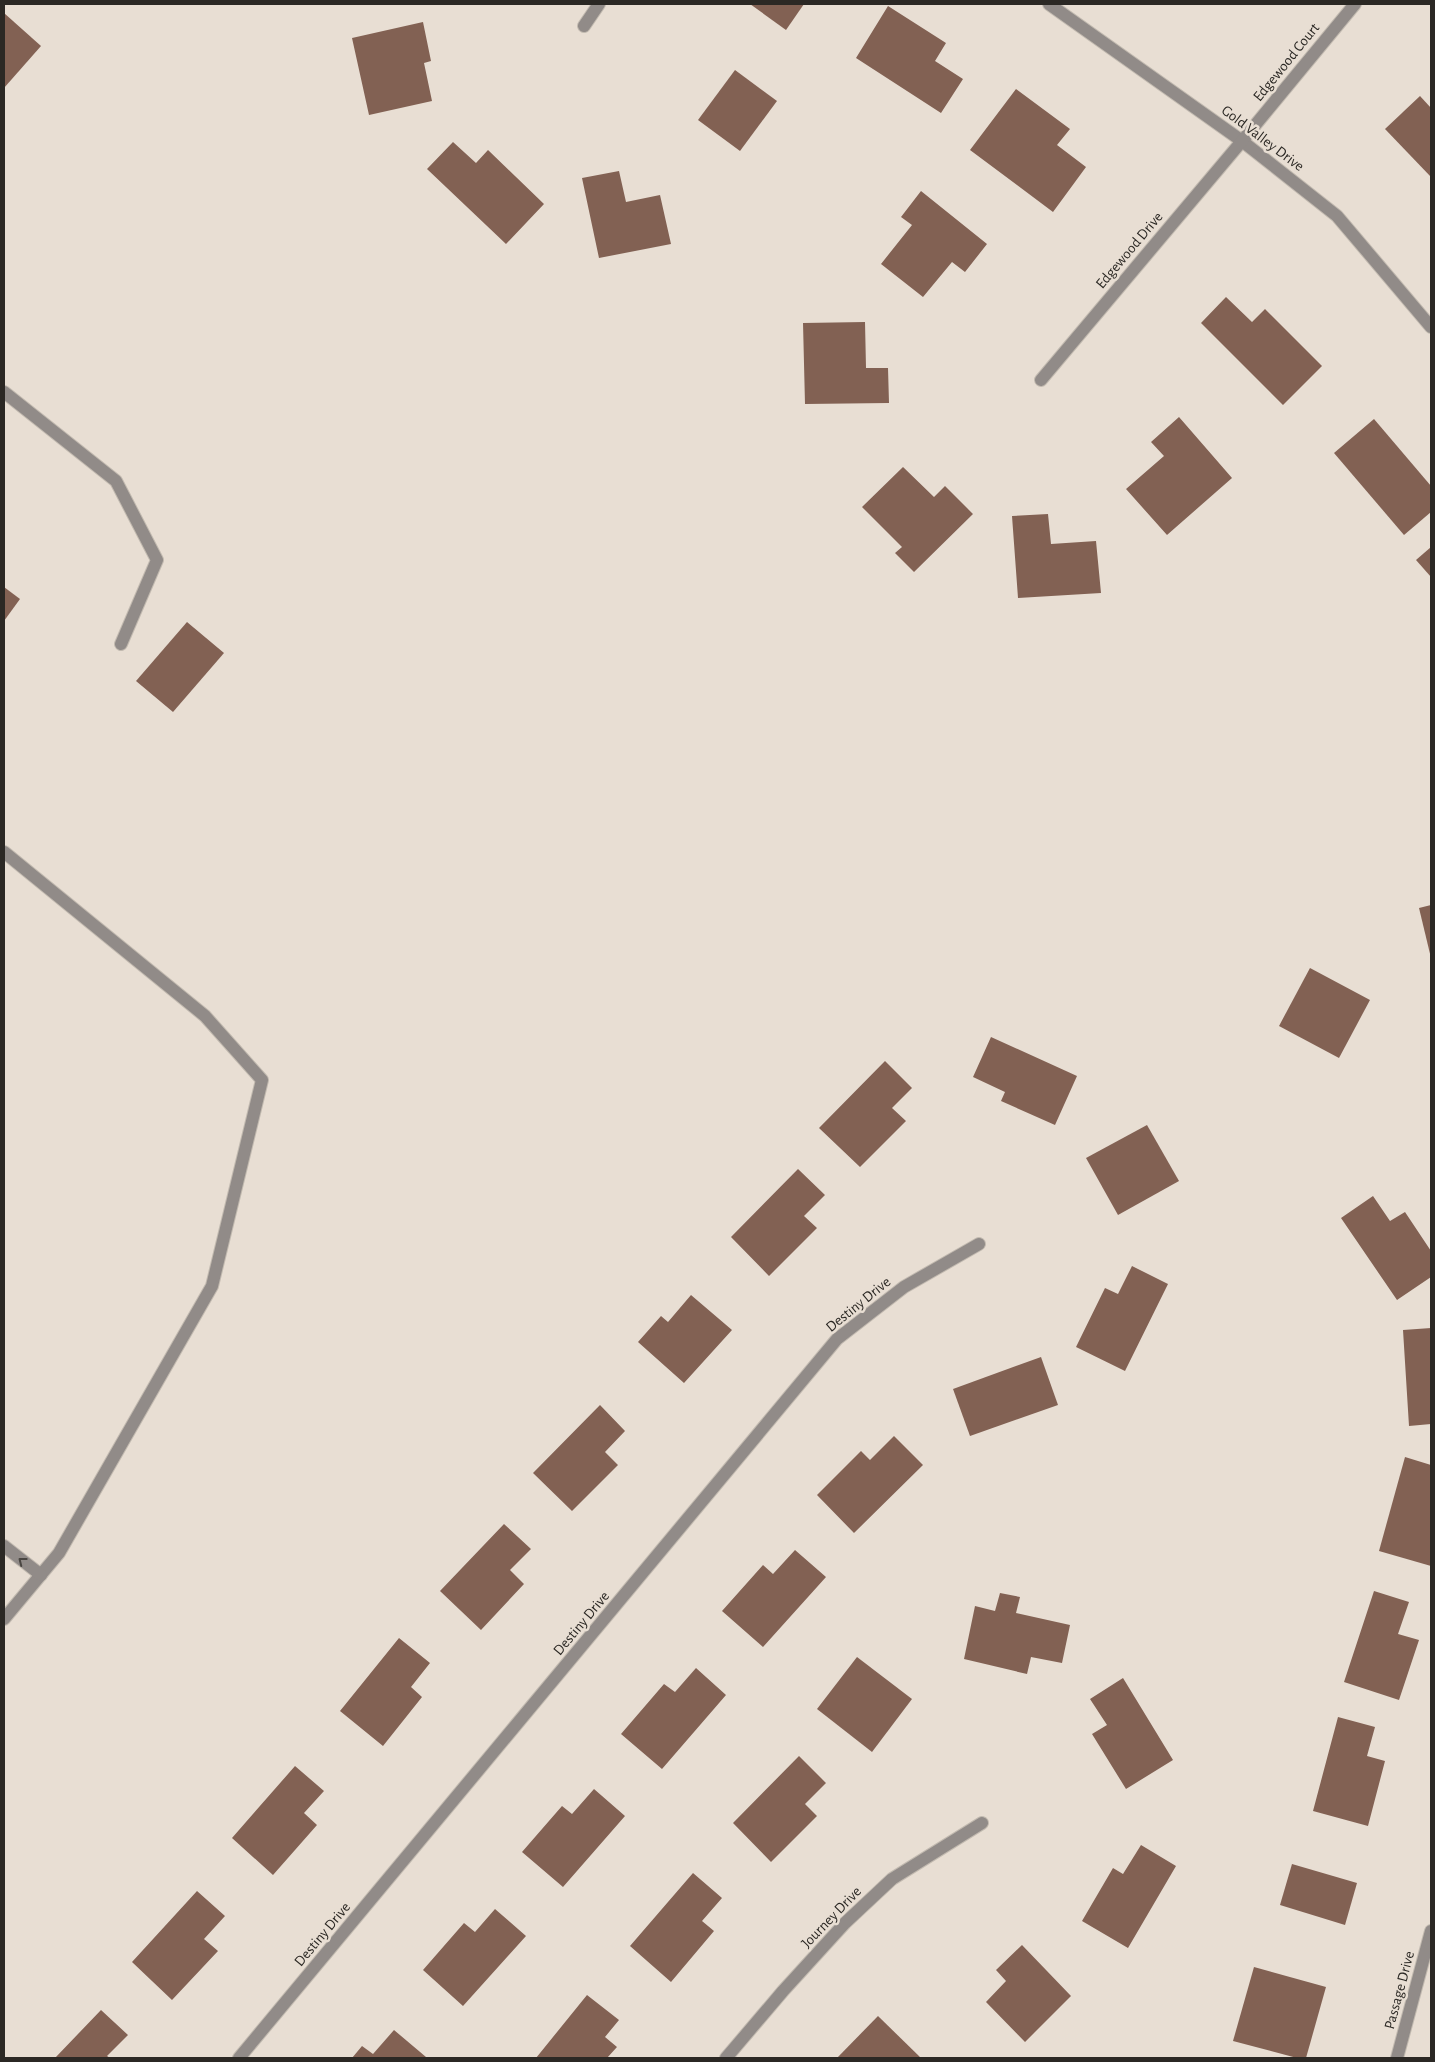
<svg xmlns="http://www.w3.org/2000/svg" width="1435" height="2062" viewBox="0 0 1435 2062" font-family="'Alegreya Sans',sans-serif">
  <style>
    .building { fill: #826153 }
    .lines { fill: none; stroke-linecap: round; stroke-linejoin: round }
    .minor-casing { stroke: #c2bab0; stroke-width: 14 }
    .minor { stroke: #918b88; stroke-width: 12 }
    .oneway { stroke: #4a4642 }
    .labels { text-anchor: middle; stroke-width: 5; stroke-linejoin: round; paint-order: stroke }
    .street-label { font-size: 15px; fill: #2b2824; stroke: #e8ded3 }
  </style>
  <rect width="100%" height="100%" fill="#e8ded3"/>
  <!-- building -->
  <g class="building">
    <path d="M750,4H804L786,30Z"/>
    <path d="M888,6L946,43L935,61L963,79L941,113L856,58Z"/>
    <path d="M4,13L41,46L4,88Z"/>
    <path d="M423,22L431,61L424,63L432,101L369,115L352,38Z"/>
    <path d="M735,70L777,101L740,151L698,120Z"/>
    <path d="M1016,89L1070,129L1057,145L1086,167L1053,212L970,150Z"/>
    <path d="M1420,96L1431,108V177L1385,129Z"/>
    <path d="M453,142L476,163L488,150L544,204L506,244L427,169Z"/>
    <path d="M619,171L626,202L660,195L671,244L599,258L582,178Z"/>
    <path d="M921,191L987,244L965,272L952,262L923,297L881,264L912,225L901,217Z"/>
    <path d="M1226,297L1252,322L1265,309L1322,366L1283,405L1201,323Z"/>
    <path d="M865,322L866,368H888L889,403L805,404L803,323Z"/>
    <path d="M1179,417L1232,478L1167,535L1126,489L1164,456L1151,442Z"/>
    <path d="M1374,419L1431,486V512L1404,535L1334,453Z"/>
    <path d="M903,467L934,497L945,486L973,514L914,572L895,553L902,547L862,507Z"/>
    <path d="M1048,514L1051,544L1096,541L1101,593L1018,598L1012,516Z"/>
    <path d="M1431,547V577L1416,560Z"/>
    <path d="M4,587L20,599L4,621Z"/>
    <path d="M187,622L224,653L173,712L136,681Z"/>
    <path d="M1431,905V958L1419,908Z"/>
    <path d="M1310,968L1370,1000L1339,1058L1279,1026Z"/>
    <path d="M991,1037L1077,1076L1055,1125L1001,1101L1005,1092L973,1077Z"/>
    <path d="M885,1061L912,1088L892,1108L906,1121L860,1167L819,1128Z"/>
    <path d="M1147,1125L1179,1181L1118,1215L1086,1158Z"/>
    <path d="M798,1169L825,1195L804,1216L817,1228L769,1276L731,1237Z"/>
    <path d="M1373,1196L1390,1221L1405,1212L1431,1251V1277L1397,1300L1341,1218Z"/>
    <path d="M1132,1266L1168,1284L1125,1371L1076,1347L1105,1288L1118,1294Z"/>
    <path d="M691,1295L732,1330L684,1383L638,1342L661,1316L668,1322Z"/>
    <path d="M1431,1328V1424L1409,1426L1403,1330Z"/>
    <path d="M1041,1357L1058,1405L970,1436L953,1389Z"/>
    <path d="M600,1405L625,1431L605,1452L618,1465L572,1511L533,1473Z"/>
    <path d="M894,1436L923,1465L854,1533L817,1495L861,1451L870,1460Z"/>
    <path d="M1405,1457L1431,1465V1566L1379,1551Z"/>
    <path d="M504,1524L531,1549L510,1570L524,1584L481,1630L440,1591Z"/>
    <path d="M795,1550L826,1577L763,1647L722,1611L763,1565L773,1574Z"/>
    <path d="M1374,1591L1409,1602L1398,1634L1419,1640L1399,1700L1344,1682Z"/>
    <path d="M1000,1593L1020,1597L1016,1613L1070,1625L1062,1663L1031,1657L1027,1674L964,1659L975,1606L995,1611Z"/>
    <path d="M399,1638L430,1663L411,1687L422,1697L383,1746L340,1711Z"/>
    <path d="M857,1657L912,1699L872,1752L817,1709Z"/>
    <path d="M696,1668L726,1695L662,1769L621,1734L664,1684L675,1692Z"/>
    <path d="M1123,1678L1173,1760L1126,1789L1092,1734L1107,1725L1090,1699Z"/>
    <path d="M1338,1717L1375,1727L1367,1756L1385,1761L1368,1826L1313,1811Z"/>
    <path d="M799,1756L826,1783L805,1804L817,1816L771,1862L733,1823Z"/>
    <path d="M295,1766L324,1791L304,1813L317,1825L273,1875L232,1838Z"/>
    <path d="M594,1789L625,1816L563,1887L522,1852L562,1806L572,1814Z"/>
    <path d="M1141,1845L1176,1866L1128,1948L1082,1921L1113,1868L1123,1874Z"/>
    <path d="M1292,1864L1357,1883L1345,1925L1280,1905Z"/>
    <path d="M693,1873L722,1898L702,1921L714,1931L671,1982L630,1946Z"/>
    <path d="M197,1891L225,1916L204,1939L218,1951L172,2000L132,1962Z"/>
    <path d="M495,1909L526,1936L463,2006L423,1970L464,1923L475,1932Z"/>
    <path d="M1022,1945L1071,1996L1025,2042L986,2002L1006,1981L996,1970Z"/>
    <path d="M1254,1967L1326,1987L1306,2058H1297L1233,2041Z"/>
    <path d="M587,1995L619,2020L605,2037L617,2047L607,2058H536Z"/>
    <path d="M101,2010L128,2035L107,2056L110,2058H55Z"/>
    <path d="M878,2016L921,2058H837Z"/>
    <path d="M394,2030L426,2057L424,2058H352L362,2046L373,2054Z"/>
  </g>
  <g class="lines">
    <!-- minor casing -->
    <g class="minor-casing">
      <g id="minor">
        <path d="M1049,4L1242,141L1337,216L1431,327"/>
        <path d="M584,26L599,4"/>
        <path d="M1041,380L1242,141L1355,4"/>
        <path d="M4,392L116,481L157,560L121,644"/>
        <path d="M4,852L205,1016L262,1080L212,1286L59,1553L4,1619"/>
        <path d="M4,1546L41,1575"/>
        <path d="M239,2058L837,1339L904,1287L979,1244"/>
        <path d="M726,2058L783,1991L845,1923L892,1879L982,1823"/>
        <path d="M1397,2058L1431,1931"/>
      </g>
    </g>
    <!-- minor -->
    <use href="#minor" class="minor"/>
  </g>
  <!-- one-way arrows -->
  <defs><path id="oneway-chevron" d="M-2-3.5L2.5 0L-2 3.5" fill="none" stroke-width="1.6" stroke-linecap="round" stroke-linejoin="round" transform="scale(1.25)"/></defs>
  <use class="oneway" href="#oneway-chevron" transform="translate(22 1561) rotate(-142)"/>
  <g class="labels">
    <!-- street labels -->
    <g class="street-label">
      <text transform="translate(1286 62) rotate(-51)" y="5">Edgewood Court</text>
      <text transform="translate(1263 138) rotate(37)" y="5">Gold Valley Drive</text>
      <text transform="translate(1129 250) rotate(-50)" y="5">Edgewood Drive</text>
      <text transform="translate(858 1304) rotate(-39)" y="5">Destiny Drive</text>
      <text transform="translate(581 1623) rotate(-50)" y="5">Destiny Drive</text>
      <text transform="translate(831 1917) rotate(-46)" y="5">Journey Drive</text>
      <text transform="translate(322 1934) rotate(-50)" y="5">Destiny Drive</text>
      <text transform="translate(1399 1990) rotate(-75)" y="5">Passage Drive</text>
    </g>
  </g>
  <!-- border -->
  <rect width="1435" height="2062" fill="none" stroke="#2b2824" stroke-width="10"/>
</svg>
